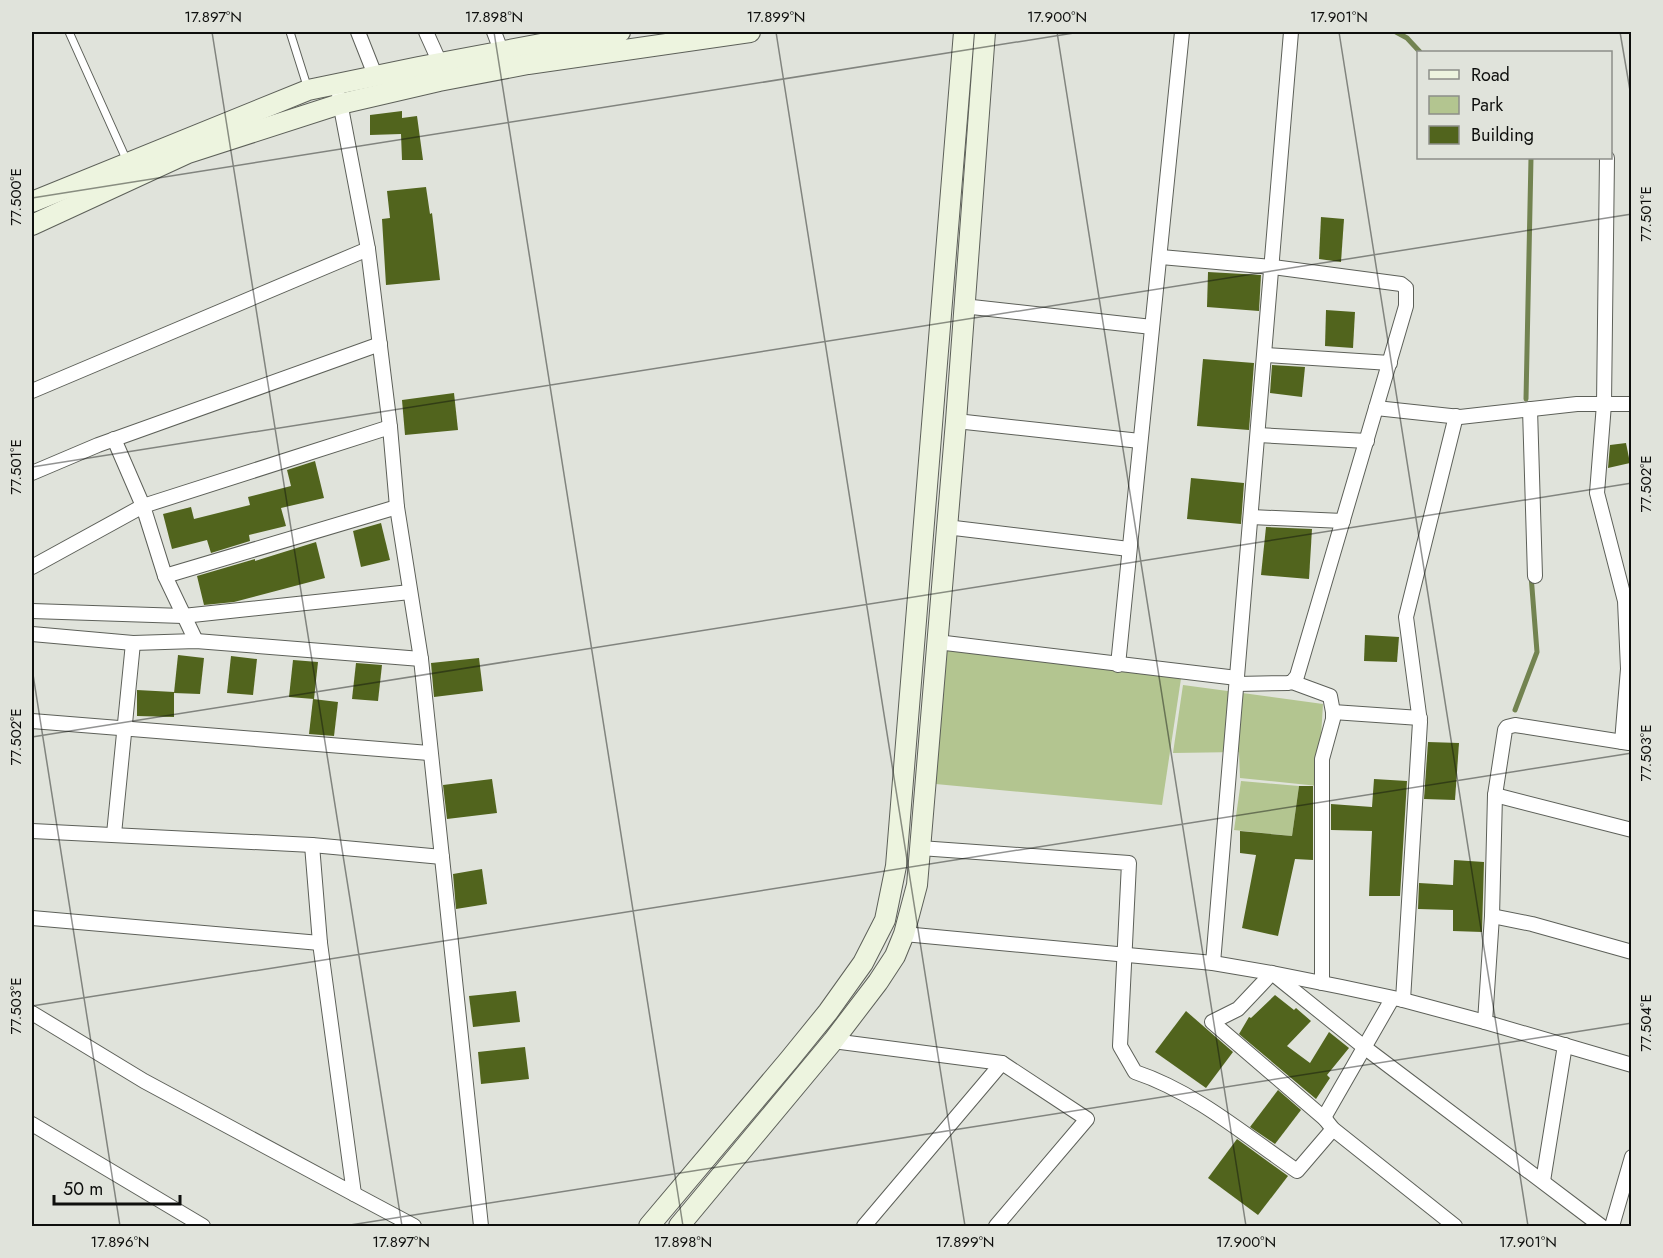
<svg xmlns="http://www.w3.org/2000/svg" width="1663" height="1258" viewBox="0 0 1663 1258" font-family="Jost,sans-serif">
  <style>
    .green { fill: #b3c590 }
    .lines { fill: none; stroke-linecap: round; stroke-linejoin: round }
    .stream { stroke: #728350; stroke-width: 5 }
    .building { fill: #51641d }
    .lane-casing { stroke: #5d6059; stroke-width: 9 }
    .street-casing { stroke: #5d6059; stroke-width: 16 }
    .secondary-casing { stroke: #5d6059; stroke-width: 22 }
    .lane { stroke: #fff; stroke-width: 7 }
    .street { stroke: #fff; stroke-width: 14 }
    .secondary { stroke: #edf4df; stroke-width: 20 }
    .ticks { fill: none; stroke: #0e0f0d; stroke-width: 1.5; stroke-opacity: 0.45 }
    .neatline { fill: none; stroke: #0e0f0d; stroke-width: 2 }
    .ticks-label { font-size: 15px; text-anchor: middle; fill: #0e0f0d }
  </style>
  <rect width="100%" height="100%" fill="#e0e3db"/>
  <!-- green -->
  <g class="green">
    <path d="M937,642L1182,672L1162,805L925,783Z"/>
    <path d="M1183,685L1323,704L1318,786L1240,778L1239,752L1173,753Z"/>
    <path d="M1241,781L1299,786L1292,836L1234,830Z"/>
  </g>
  <g class="lines">
    <!-- stream -->
    <g class="stream">
      <path d="M1396,32L1407,38L1420,52"/>
      <path d="M1526,399L1531,158"/>
      <path d="M1515,710L1537,652L1531,575"/>
    </g>
  </g>
  <!-- building -->
  <g class="building">
    <path d="M402,111V118L417,116L423,160H402L401,134L370,135V115Z"/>
    <path d="M426,187L430,214L432,213L440,280L386,285L382,219L390,218L387,191Z"/>
    <path d="M1321,217L1344,219L1341,262L1319,259Z"/>
    <path d="M1208,272L1261,275L1259,311L1207,307Z"/>
    <path d="M1326,310L1355,312L1353,348L1325,346Z"/>
    <path d="M1203,359L1254,363L1249,430L1197,426Z"/>
    <path d="M1272,365L1305,367L1302,397L1270,393Z"/>
    <path d="M454,393L458,430L405,435L402,400Z"/>
    <path d="M1626,443L1630,463L1608,468L1610,445Z"/>
    <path d="M315,461L324,498L281,508L286,526L249,535L250,541L211,553L207,540L172,549L163,514L191,507L194,519L250,505L248,497L291,486L287,470Z"/>
    <path d="M1191,478L1244,483L1241,524L1187,519Z"/>
    <path d="M381,523L390,560L361,567L353,531Z"/>
    <path d="M1266,527L1312,529L1309,579L1261,575Z"/>
    <path d="M316,542L325,578L234,602L204,605L197,576L255,559V561Z"/>
    <path d="M1365,635L1399,637L1397,662L1364,661Z"/>
    <path d="M178,655L204,658L200,694L174,693Z"/>
    <path d="M231,656L257,659L253,695L227,693Z"/>
    <path d="M479,658L483,691L434,697L431,663Z"/>
    <path d="M293,660L318,662L314,699L289,697Z"/>
    <path d="M356,663L382,665L378,701L352,699Z"/>
    <path d="M137,690L174,692V717L137,716Z"/>
    <path d="M313,699L338,702L334,736L309,734Z"/>
    <path d="M1428,742L1459,743L1455,800L1424,799Z"/>
    <path d="M492,779L497,813L447,819L443,785Z"/>
    <path d="M1374,779L1407,781L1400,896H1369L1372,831L1331,830V804L1372,807Z"/>
    <path d="M1299,786H1313V860L1295,859L1278,936L1242,928L1256,855L1240,853V831L1292,836Z"/>
    <path d="M1454,860L1484,862L1482,932L1453,931V910L1418,909L1419,883L1453,885Z"/>
    <path d="M482,869L487,904L456,909L453,874Z"/>
    <path d="M516,991L520,1022L473,1027L469,996Z"/>
    <path d="M1275,995L1294,1010L1296,1008L1311,1021L1287,1046L1310,1063L1329,1032L1349,1048L1327,1075L1330,1078L1316,1099L1239,1034L1249,1017L1251,1018Z"/>
    <path d="M1186,1011L1233,1052L1206,1088L1155,1052Z"/>
    <path d="M525,1047L529,1079L481,1084L478,1052Z"/>
    <path d="M1278,1090L1301,1110L1275,1144L1250,1127Z"/>
    <path d="M1237,1139L1288,1176L1258,1215L1208,1178Z"/>
  </g>
  <g class="lines">
    <!-- lane casing -->
    <g class="lane-casing">
      <g id="lane">
        <path d="M69,32L127,161"/>
        <path d="M290,32L308,89"/>
      </g>
    </g>
    <!-- street casing -->
    <g class="street-casing">
      <g id="street">
        <path d="M358,32L375,75"/>
        <path d="M426,32L440,63"/>
        <path d="M494,32L502,53"/>
        <path d="M339,97L368,249L390,427L397,507L421,659L481,1226"/>
        <path d="M1607,158L1604,404L1597,493L1625,601L1628,669L1622,742"/>
        <path d="M1161,257L1273,267L1401,284L1406,288V306L1297,676L1292,682L1288,683L1237,684"/>
        <path d="M963,306L1152,327"/>
        <path d="M1265,355L1390,363"/>
        <path d="M32,391L368,249"/>
        <path d="M1376,408L1460,417L1577,404H1632"/>
        <path d="M1530,409L1535,576"/>
        <path d="M956,421L1140,441"/>
        <path d="M1258,435L1367,441"/>
        <path d="M114,439L143,506L165,576L196,641"/>
        <path d="M32,473L98,445L380,344"/>
        <path d="M1251,517L1343,521"/>
        <path d="M946,527L1129,549"/>
        <path d="M32,567L143,506L390,427"/>
        <path d="M165,576L397,507"/>
        <path d="M32,611L183,616L410,592"/>
        <path d="M32,634L133,643L196,641L421,659"/>
        <path d="M937,642L1237,678"/>
        <path d="M1118,665L1182,32"/>
        <path d="M1292,682L1330,696L1333,712V719L1322,759V983"/>
        <path d="M1333,712L1420,718"/>
        <path d="M32,721L429,753"/>
        <path d="M1629,743L1515,725L1507,727L1505,730L1495,795L1492,916L1485,1022L1632,1065"/>
        <path d="M1495,795L1632,830"/>
        <path d="M32,831L312,845L442,857"/>
        <path d="M114,834L133,643"/>
        <path d="M920,848L1129,863L1120,1046L1135,1072C1195,1092 1245,1135 1297,1171L1333,1129"/>
        <path d="M1492,916L1532,924L1632,952"/>
        <path d="M32,918L320,943"/>
        <path d="M904,934L1213,963L1272,973L1342,987L1403,1000L1485,1022"/>
        <path d="M1213,963L1291,32"/>
        <path d="M1403,1000L1420,722L1406,617L1456,416"/>
        <path d="M32,1013L144,1081L354,1194L320,943L312,845"/>
        <path d="M833,1041L1002,1063"/>
        <path d="M1325,1119L1326,1114L1392,999"/>
        <path d="M32,1124L203,1226"/>
        <path d="M1543,1181L1565,1045"/>
        <path d="M354,1194L414,1226"/>
        <path d="M864,1226L1002,1063L1087,1119L996,1226"/>
        <path d="M1455,1226L1333,1129L1325,1119L1212,1022L1238,1009L1272,973L1364,1047L1601,1226"/>
        <path d="M1612,1226L1632,1157"/>
      </g>
    </g>
    <!-- secondary casing -->
    <g class="secondary-casing">
      <g id="secondary">
        <path d="M32,202L308,90L419,67L573,38L620,32"/>
        <path d="M32,225L188,153L340,104L439,81L528,64L750,32"/>
        <path d="M649,1226L789,1060L828,1012L863,963L885,920L896,866L964,32"/>
        <path d="M679,1226L833,1041L878,982L895,956L904,934L917,885L956,421L985,32"/>
      </g>
    </g>
    <!-- lane -->
    <use href="#lane" class="lane"/>
    <!-- street -->
    <use href="#street" class="street"/>
    <!-- secondary -->
    <use href="#secondary" class="secondary"/>
  </g>
  <!-- ticks -->
  <path class="ticks" d="M212,32L402,1226M494,32L683,1226M776,32L965,1226M1057,32L1246,1226M1339,32L1528,1226M1620,32L1632,102M32,198L1080,32M32,467L1632,214M32,668L120,1226M32,737L1632,483M32,1006L1632,753M344,1226L1632,1023"/>
  <!-- border -->
  <rect width="1663" height="1258" fill="none" stroke="#e0e3db" stroke-width="66"/>
  <!-- legend -->
  <rect x="1417" y="51" width="195" height="108" fill="#e0e3db" stroke="#8c8e89" stroke-width="1.5"/>
  <rect x="1429" y="70" width="30" height="9" fill="#edf4df" stroke="#8c8e89" stroke-width="1.5"/>
  <text x="1471" y="81" font-size="18" fill="#0e0f0d">Road</text>
  <rect x="1429" y="96" width="30" height="18" fill="#b3c590" stroke="#8c8e89" stroke-width="1.5"/>
  <text x="1471" y="111" font-size="18" fill="#0e0f0d">Park</text>
  <rect x="1429" y="126" width="30" height="18" fill="#51641d" stroke="#8c8e89" stroke-width="1.5"/>
  <text x="1471" y="141" font-size="18" fill="#0e0f0d">Building</text>
  <!-- scale -->
  <path d="M54 1195v9h126v-9" fill="none" stroke="#0e0f0d" stroke-width="3"/>
  <text x="63" y="1195" font-size="18" fill="#0e0f0d" stroke="#e0e3db" stroke-width="4.5" paint-order="stroke">50 m</text>
  <rect x="33" y="33" width="1597" height="1192" class="neatline"/>
  <g class="ticks-label">
    <text x="213" y="22">17.897°N</text>
    <text x="494" y="22">17.898°N</text>
    <text x="776" y="22">17.899°N</text>
    <text x="1057" y="22">17.900°N</text>
    <text x="1339" y="22">17.901°N</text>
    <text transform="translate(16 197) rotate(-90)" y="5">77.500°E</text>
    <text transform="translate(1646 214) rotate(-90)" y="5">77.501°E</text>
    <text transform="translate(16 467) rotate(-90)" y="5">77.501°E</text>
    <text transform="translate(1646 484) rotate(-90)" y="5">77.502°E</text>
    <text transform="translate(16 737) rotate(-90)" y="5">77.502°E</text>
    <text transform="translate(1646 753) rotate(-90)" y="5">77.503°E</text>
    <text transform="translate(16 1006) rotate(-90)" y="5">77.503°E</text>
    <text transform="translate(1646 1023) rotate(-90)" y="5">77.504°E</text>
    <text x="120" y="1247">17.896°N</text>
    <text x="401" y="1247">17.897°N</text>
    <text x="683" y="1247">17.898°N</text>
    <text x="965" y="1247">17.899°N</text>
    <text x="1246" y="1247">17.900°N</text>
    <text x="1528" y="1247">17.901°N</text>
  </g>
</svg>
